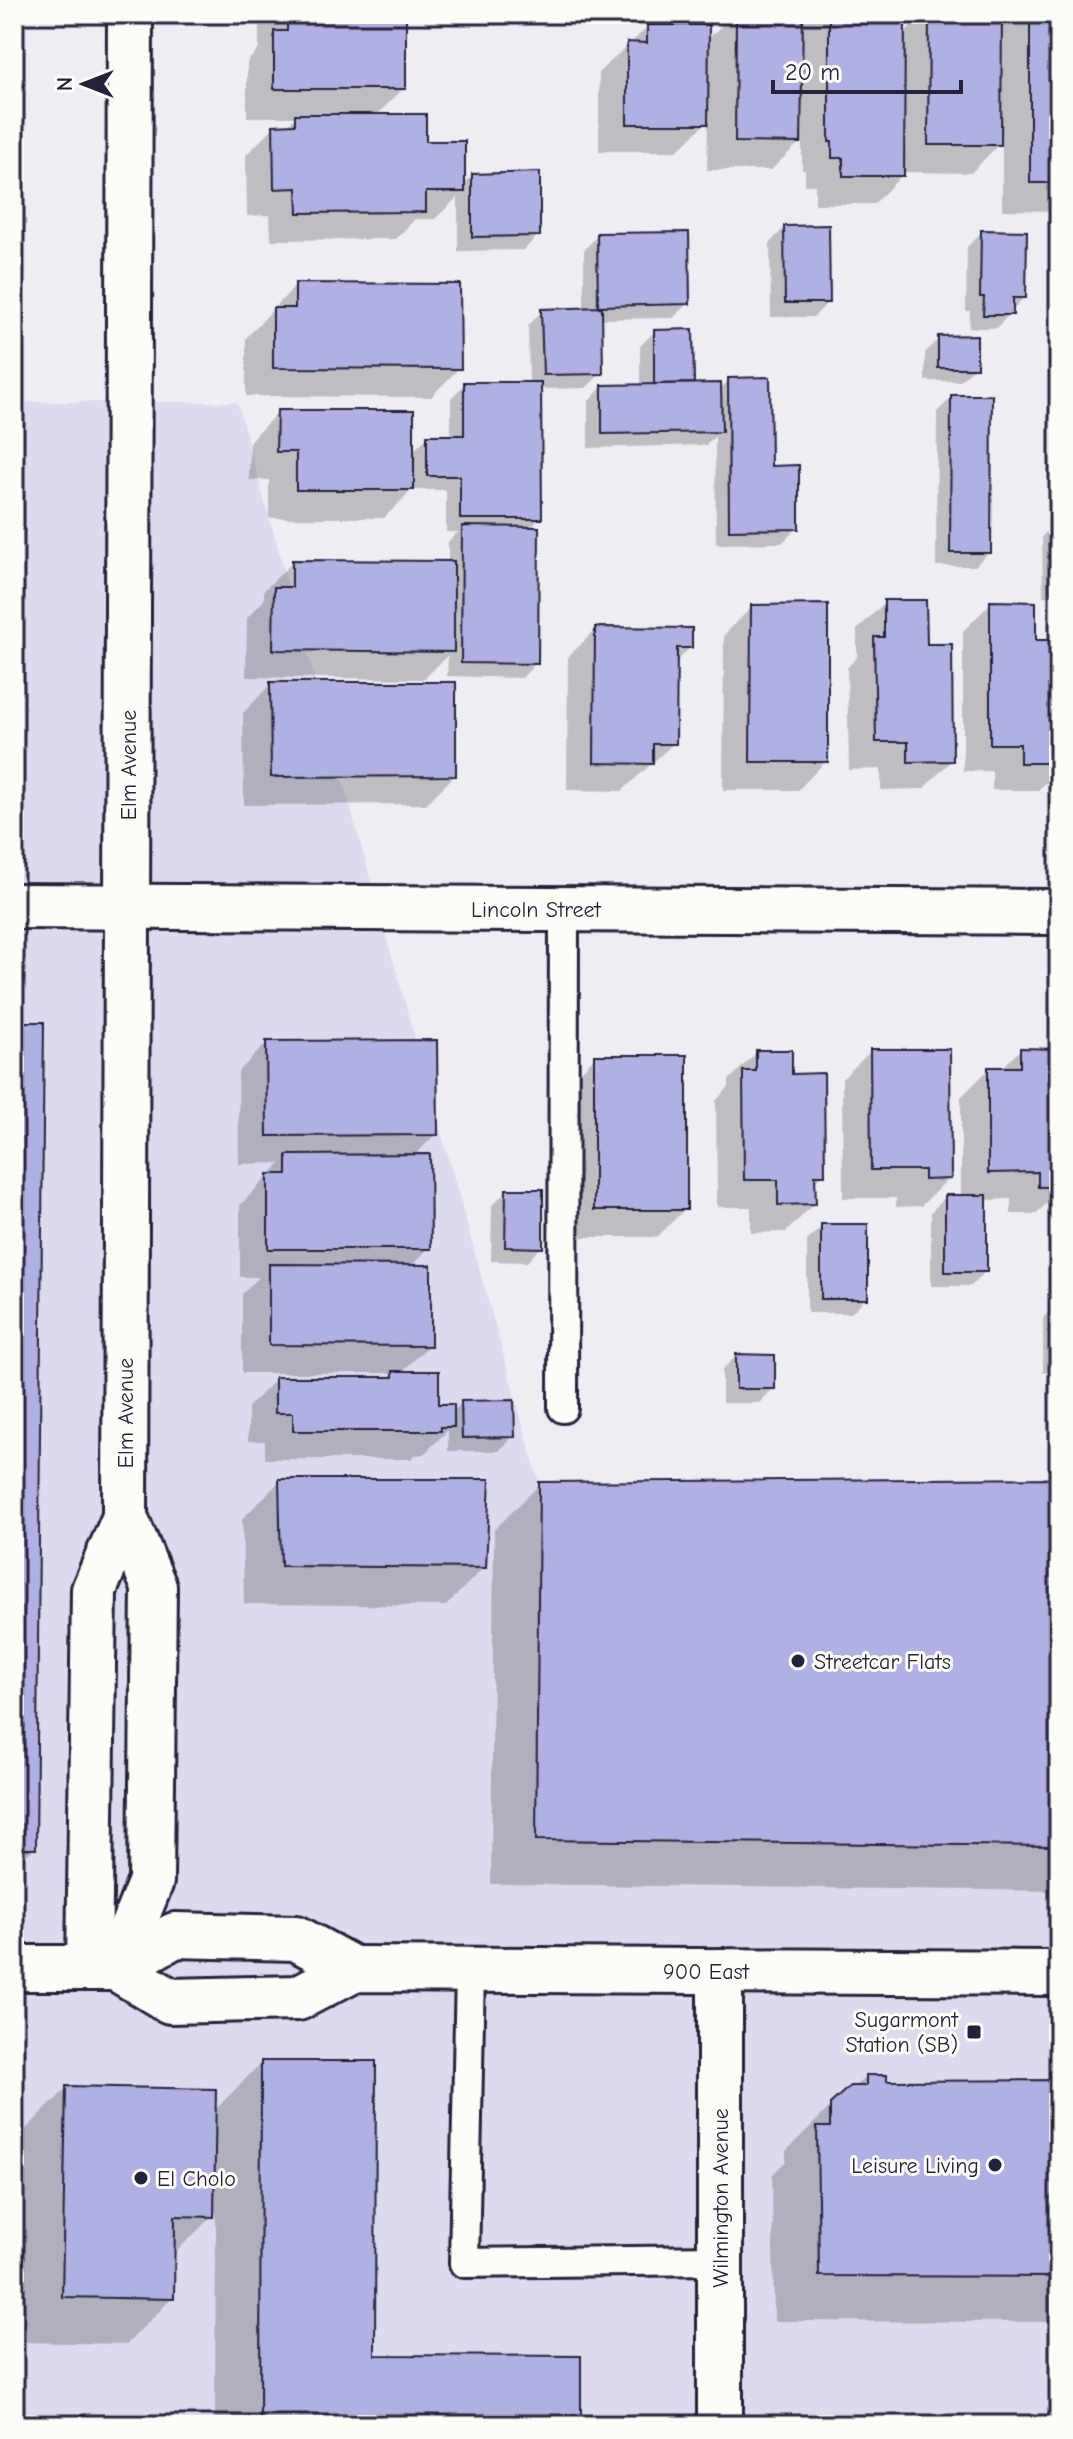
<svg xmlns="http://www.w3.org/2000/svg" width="1073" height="2439" viewBox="0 0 1073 2439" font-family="'Comic Neue',sans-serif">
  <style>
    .built { fill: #dcdbee }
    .shadow { fill: #0003 }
    .building { fill: #b1b0e2; stroke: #22223b; stroke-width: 2 }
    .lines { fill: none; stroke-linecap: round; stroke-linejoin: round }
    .lane-casing { stroke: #22223b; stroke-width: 34 }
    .street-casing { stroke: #22223b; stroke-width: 50 }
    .secondary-casing { stroke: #22223b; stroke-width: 50 }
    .lane { stroke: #fdfcf7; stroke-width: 28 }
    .street { stroke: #fdfcf7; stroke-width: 44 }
    .secondary { stroke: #fdfcf7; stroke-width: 44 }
    .poi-dot { fill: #22223b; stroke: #fdfcf7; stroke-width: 3 }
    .labels { text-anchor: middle; stroke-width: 6; stroke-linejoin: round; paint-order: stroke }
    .street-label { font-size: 22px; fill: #22223b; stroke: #fdfcf7 }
    .poi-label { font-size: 22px; fill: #22223b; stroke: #fdfcf7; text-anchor: start }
  </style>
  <rect width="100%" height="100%" fill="#eeedf3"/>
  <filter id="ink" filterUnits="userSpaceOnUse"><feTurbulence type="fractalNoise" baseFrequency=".0125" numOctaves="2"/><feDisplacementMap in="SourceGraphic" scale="16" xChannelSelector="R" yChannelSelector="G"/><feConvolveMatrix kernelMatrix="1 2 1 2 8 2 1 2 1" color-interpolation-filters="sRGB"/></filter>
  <g filter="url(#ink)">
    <!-- built -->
    <path class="built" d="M14,402H237L539,1482L1059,1478V2425H14Z"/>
    <!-- shadow -->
    <g class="shadow">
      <path d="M259,14H404V88L376,116L424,143L463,185L472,176L538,235L524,250L458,251V197L435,219H415L396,239L271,240L270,215L247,216L246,155L274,127L286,126L296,117H247V62L259,49Z"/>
      <path d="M733,14H801V21L808,14H903V34L923,14H1000V28L1014,14H1059V211L1002,210V141L971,173L902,172V175L874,204H815V185H805V170H802V140L771,170H707L708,121L677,151H599V72L648,27L706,41Z"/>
      <path d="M784,228L828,302L814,317H771L770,243Z"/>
      <path d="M982,232L1024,297L997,328H969L970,311H966L967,247Z"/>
      <path d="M598,235L688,304L673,318L600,319L601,373L586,388L539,389L540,518L529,529L536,663L522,678L447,676L448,655L424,679L246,677L247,618L264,600V590L293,562L448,563V542L458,532H446V490H412L384,518H269V480H249L250,441L278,412L412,452L428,437H451V398L465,384H529L528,326L542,311L584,310V250Z"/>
      <path d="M296,285L459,368L431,397L246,396V338Z"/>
      <path d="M691,331L692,385L719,390L729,380L797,528L782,543L716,544L715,436L706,445L588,448V402L602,387L640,386V346L654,332Z"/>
      <path d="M939,338L975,367L960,381H925V353Z"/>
      <path d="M952,397L989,552L975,566H936L937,412Z"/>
      <path d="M1059,509V596H1043L1042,536L1052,526V516Z"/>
      <path d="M885,602L925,646L951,761L923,789L881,790V769L849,770L847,668L857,657V630Z"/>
      <path d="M991,603L1034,642H1059V770L1038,790H992V771H963V631Z"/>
      <path d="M752,607L826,761L798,790H723L724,635Z"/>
      <path d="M596,629L690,648L675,662L674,743L622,791L567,790L568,657Z"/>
      <path d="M271,684L454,776L426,804L244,805L243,713Z"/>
      <path d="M14,1024L34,1848L19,1863H14Z"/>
      <path d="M267,1043L436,1134L414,1156L429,1248L411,1266L429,1345L401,1373L437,1406L452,1413L462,1402L513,1436L499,1451H448V1430L424,1454L415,1455L411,1459H265V1441H248V1407L276,1379H388L393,1373H242V1294L259,1277H240V1205L281,1163L239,1164L238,1072Z"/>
      <path d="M1020,1050L1059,1051V1191L1036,1214H1011V1199L985,1200V1272L971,1286H931V1212L945,1197H961V1097L989,1069H1001Z"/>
      <path d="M871,1051L949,1178L921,1206L896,1207V1198H843L842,1079Z"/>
      <path d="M757,1052L790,1076L823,1174L813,1184L814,1204L786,1232L751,1233V1207H717L716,1101L729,1087V1080Z"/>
      <path d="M595,1057L685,1209L657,1237H567V1085Z"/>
      <path d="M507,1191L541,1247L527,1262L491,1261L492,1205Z"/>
      <path d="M1059,1214V1372H1043V1318L1051,1309V1222Z"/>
      <path d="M822,1226L866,1298L851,1313H807V1241Z"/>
      <path d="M736,1356L773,1389L759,1403H722V1370Z"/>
      <path d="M1059,1480V1891L491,1884L494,1530L540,1484Z"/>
      <path d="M280,1481L484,1567L446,1606L244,1604L242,1519Z"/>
      <path d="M261,2063L373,2357L579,2425H215L216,2212L173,2255L172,2298L127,2344L17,2342L21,2134L67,2088L214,2111Z"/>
      <path d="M866,2077L885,2083L1059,2082V2322L774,2321L772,2175L786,2161V2151L832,2105Z"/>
    </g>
    <!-- building -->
    <g class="building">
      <path d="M287,14H406V89H274V31H287Z"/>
      <path d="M736,14H803L801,143L735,142Z"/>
      <path d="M829,14H905L904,176H843V158H832V142H829Z"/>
      <path d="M929,14H1002L1001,145H928Z"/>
      <rect x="1030" y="14" width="29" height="169"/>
      <path d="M647,25H709L708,124H627V42L647,43Z"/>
      <path d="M295,114H426V141H465V192H426V212L298,213L297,188L274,189L273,125L295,124Z"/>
      <path d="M540,172V236L472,237V174Z"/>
      <path d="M829,225L830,303H785L784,226Z"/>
      <path d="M981,230L1027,231L1026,298H1013V315H983L984,297H980Z"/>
      <path d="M689,232L690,304L598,306L597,233Z"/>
      <path d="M295,283L460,284L461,369L273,368V308H295Z"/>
      <path d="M602,307L603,374L543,375L541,309Z"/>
      <path d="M693,329L694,383L654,384V330Z"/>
      <path d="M977,335V368H938V336Z"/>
      <path d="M770,377L771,466L799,465V529L729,530L728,378Z"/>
      <path d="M464,382H541L542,519H460V476H427V435H464Z"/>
      <path d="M721,383L722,432L602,434V385Z"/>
      <path d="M951,395H992L991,553H950Z"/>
      <path d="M277,410H414V490H296V452H276Z"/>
      <path d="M1056,519H1059V583H1057Z"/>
      <path d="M462,526L539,527L538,664L461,663Z"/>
      <path d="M292,560L454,561V652L273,650L274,587H292Z"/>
      <path d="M884,600H926L927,644H952L953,761L908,762V742H876L874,637H884Z"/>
      <path d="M990,601L1036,602V640H1059V763H1020V744H990Z"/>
      <path d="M828,604V762H750L751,605Z"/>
      <path d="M595,627L692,628V648H677L676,744H653V764L594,763Z"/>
      <path d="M270,682H456V776L271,777Z"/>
      <path d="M14,1022H44L36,1849H14Z"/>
      <path d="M437,1040L438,1135L267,1136L266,1041Z"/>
      <path d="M1020,1048L1059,1049V1187H1038V1172L988,1173V1067H1020Z"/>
      <path d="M870,1049H950L951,1179L924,1180V1170H871Z"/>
      <path d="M756,1050H792V1074L824,1073L825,1175H815L816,1204L778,1205V1180H744L743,1071H756Z"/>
      <rect x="594" y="1055" width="93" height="155"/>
      <path d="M430,1154L431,1249H268V1174H287V1155Z"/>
      <path d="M506,1189H543V1248L505,1247Z"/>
      <rect x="945" y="1195" width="42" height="77"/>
      <rect x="821" y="1224" width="47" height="75"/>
      <path d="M269,1264L431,1265V1346L269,1345Z"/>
      <path d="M736,1354L775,1355V1389H736Z"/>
      <path d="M393,1371H439V1404H454V1427H441V1431H293V1413H275V1377H393Z"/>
      <path d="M514,1400L515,1437L462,1438L461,1401Z"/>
      <path d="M1059,1478V1846L536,1840L539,1482Z"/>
      <path d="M279,1479H490L486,1568L281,1566Z"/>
      <path d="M261,2061H376L375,2355L581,2356V2425H260Z"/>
      <path d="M866,2075H887V2081L1059,2080V2277L819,2276L817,2127H830V2104L850,2086H866Z"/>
      <path d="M66,2086L216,2089L214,2217L175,2216L174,2299L62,2297Z"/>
    </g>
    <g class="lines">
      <!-- lane casing -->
      <g class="lane-casing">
        <g id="lane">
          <path d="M563,1408L564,909"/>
          <path d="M470,1970L464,2263L720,2260"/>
        </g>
      </g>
      <!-- street casing -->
      <g class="street-casing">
        <g id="street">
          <path d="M14,906L1059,912"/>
          <path d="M89,1968L94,1590L125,1517"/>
          <path d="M116,1968L151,1881L154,1587L125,1517L130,14"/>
          <path d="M720,2425V1971"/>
        </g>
      </g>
      <!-- secondary casing -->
      <g class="secondary-casing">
        <g id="secondary">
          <path d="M14,1968H116L175,1935L296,1938L353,1969"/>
          <path d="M116,1968L170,2001L298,1998L353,1969L1059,1973"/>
        </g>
      </g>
      <!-- lane -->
      <use href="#lane" class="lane"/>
      <!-- street -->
      <use href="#street" class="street"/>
      <!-- secondary -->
      <use href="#secondary" class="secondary"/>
    </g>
  </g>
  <!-- markers -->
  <g class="poi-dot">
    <circle cx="798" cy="1661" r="8"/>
    <rect x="966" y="2024" width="16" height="16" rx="4"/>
    <circle cx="995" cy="2165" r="8"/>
    <circle cx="141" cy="2178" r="8"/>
  </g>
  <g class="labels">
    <!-- street labels -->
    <g class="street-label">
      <text transform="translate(128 765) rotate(-90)" y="8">Elm Avenue</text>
      <text x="536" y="917">Lincoln Street</text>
      <text transform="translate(125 1413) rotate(-90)" y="8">Elm Avenue</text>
      <text x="706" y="1979">900 East</text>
      <text transform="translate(720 2198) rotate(-90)" y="8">Wilmington Avenue</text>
    </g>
    <!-- poi labels -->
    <g class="poi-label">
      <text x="814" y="1669">Streetcar Flats</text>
      <text x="958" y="2027" text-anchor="end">Sugarmont<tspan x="958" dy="25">Station (SB)</tspan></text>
      <text x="979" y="2173" text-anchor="end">Leisure Living</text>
      <text x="157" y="2186">El Cholo</text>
    </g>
  </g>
  <!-- margin -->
  <rect width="1073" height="2439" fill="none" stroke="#fdfcf7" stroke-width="48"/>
  <rect x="24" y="24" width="1025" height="2391" fill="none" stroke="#22223b" stroke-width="3" filter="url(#ink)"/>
  <!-- north arrow -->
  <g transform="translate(84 84) rotate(270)" stroke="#fdfcf7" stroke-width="6" paint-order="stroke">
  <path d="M0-6L14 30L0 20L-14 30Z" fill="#22223b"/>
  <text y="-12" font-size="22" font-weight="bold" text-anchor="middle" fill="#22223b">N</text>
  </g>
  <!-- scale -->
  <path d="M773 80v12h188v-12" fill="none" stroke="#22223b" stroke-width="4"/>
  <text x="785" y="80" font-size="24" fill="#22223b" stroke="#fdfcf7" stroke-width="6" paint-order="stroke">20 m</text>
</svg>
